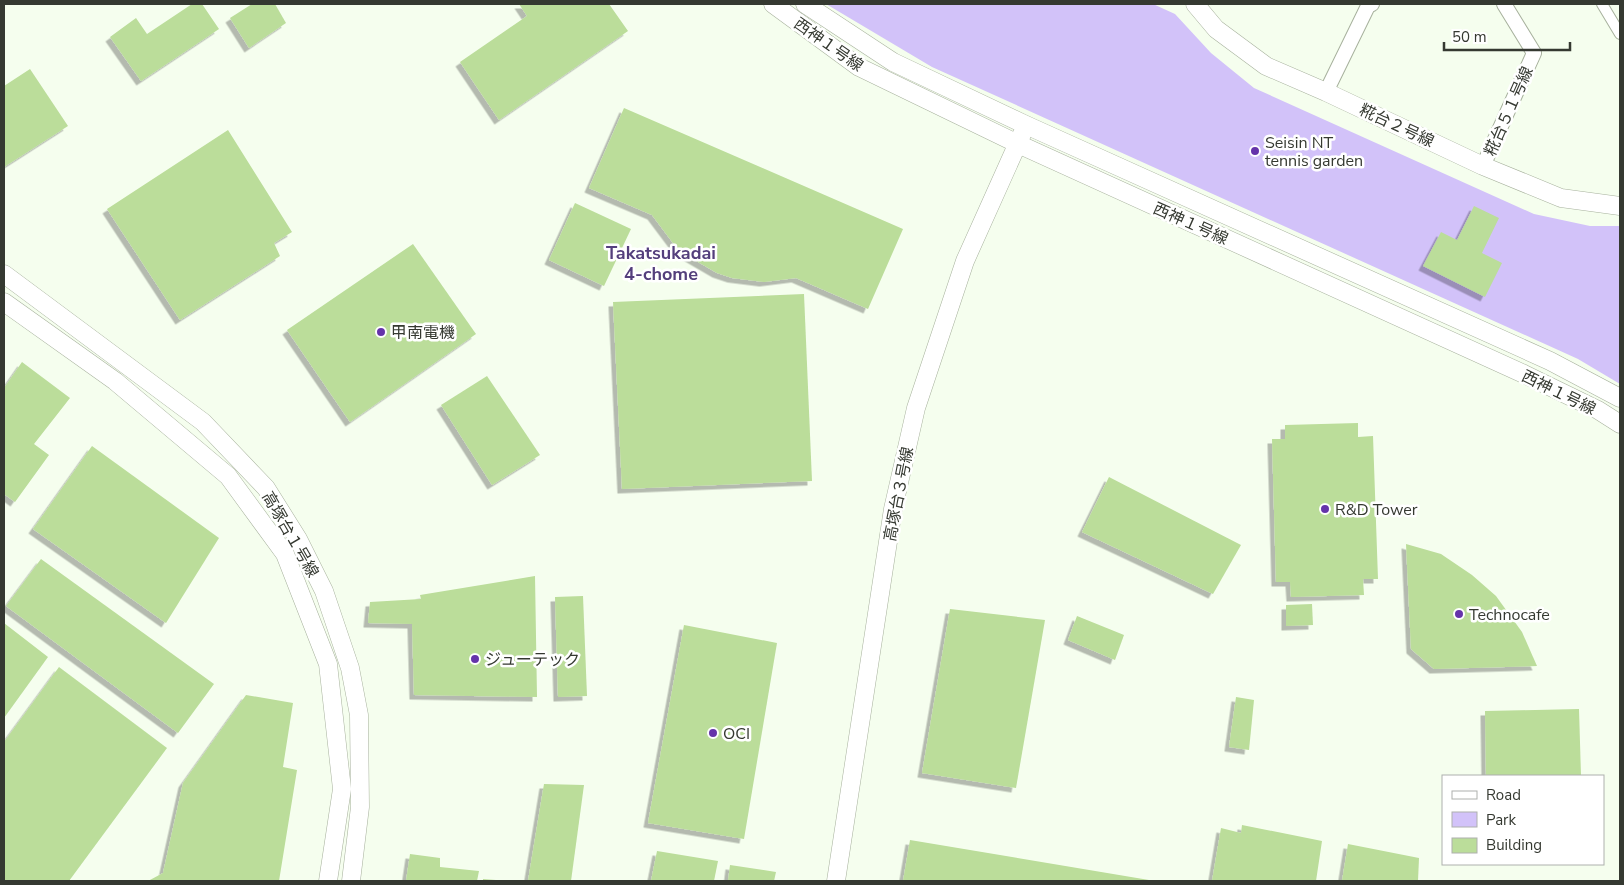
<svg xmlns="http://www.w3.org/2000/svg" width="1624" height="885" viewBox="0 0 1624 885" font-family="'Nunito Sans','Noto Sans JP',sans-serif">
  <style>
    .green { fill: #d2c2f9 }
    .building { fill: #bbdd9a; filter: url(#shadow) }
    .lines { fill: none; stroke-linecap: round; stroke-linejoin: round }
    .pedestrian-casing { stroke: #a7b19d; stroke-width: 12 }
    .minor-casing { stroke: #a7b19d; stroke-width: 16 }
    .tertiary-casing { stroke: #a7b19d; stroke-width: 19 }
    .pedestrian { stroke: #fff; stroke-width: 10 }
    .minor { stroke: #fff; stroke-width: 14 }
    .tertiary { stroke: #fff; stroke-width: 18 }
    .poi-dot { fill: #6533aa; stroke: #fff; stroke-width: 2 }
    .labels { text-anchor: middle; stroke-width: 5; stroke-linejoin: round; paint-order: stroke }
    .street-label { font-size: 16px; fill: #353931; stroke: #fff }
    .poi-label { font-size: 16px; fill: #353931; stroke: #fff; text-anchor: start }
    .neighbourhood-label { font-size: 18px; font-weight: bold; fill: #543f7c; stroke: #fff }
  </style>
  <defs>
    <filter id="shadow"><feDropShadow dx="-4.5" dy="4.5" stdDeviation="0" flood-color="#0004"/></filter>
  </defs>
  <rect width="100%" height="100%" fill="#f5feee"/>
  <!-- green -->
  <path class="green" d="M826,4H1153L1175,14L1211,53L1254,88L1534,214L1590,226H1620V384L1578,359L932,67Z"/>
  <!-- building -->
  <g class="building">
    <path d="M192,4H202L219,29L141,81L110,37L136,18L147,34Z"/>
    <path d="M252,4H275L286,23L249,48L230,18Z"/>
    <path d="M519,4H609L628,31L499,120L460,62L527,16Z"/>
    <path d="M30,69L68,126L4,167V86Z"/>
    <path d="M624,108L903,229L868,309L796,278L764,282L732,278L717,273L686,255L673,243L652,215L589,188Z"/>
    <path d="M228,130L292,232L274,243L280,256L180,320L107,209Z"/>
    <path d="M575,203L631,229L604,286L549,260Z"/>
    <path d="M1474,206L1499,218L1482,253L1502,263L1485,297L1423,266L1441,232L1457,240Z"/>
    <path d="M413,244L476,334L350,422L287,330Z"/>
    <path d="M804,294L812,481L622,489L613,302Z"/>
    <path d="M22,362L70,398L34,444L49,455L15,502L4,494V388Z"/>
    <path d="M487,376L540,455L492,485L441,405Z"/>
    <path d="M1358,423V437L1373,436L1378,579H1363L1364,595L1291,597L1290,582H1276L1272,439H1285V425Z"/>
    <path d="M92,446L219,538L166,623L33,529Z"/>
    <path d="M1109,477L1241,545L1213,594L1082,532Z"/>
    <path d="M1406,544L1441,554L1472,575L1496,596L1522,632L1537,666L1434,669L1411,649Z"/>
    <path d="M41,559L214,684L178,733L6,606Z"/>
    <path d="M535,576L537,697L414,695L412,624L368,623L370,602L421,599L420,595Z"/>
    <path d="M583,596L587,696L558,697L555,597Z"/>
    <path d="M1312,604L1313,625L1286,626V605Z"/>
    <path d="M950,609L1045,620L1016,788L922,773Z"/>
    <path d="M1077,616L1124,635L1115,660L1068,640Z"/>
    <path d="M4,623L48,657L4,718Z"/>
    <path d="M684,625L777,643L744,839L648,823Z"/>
    <path d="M59,667L167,748L69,881H4V742Z"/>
    <path d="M246,695L293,703L283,767L297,770L279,881H148L163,873L183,783Z"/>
    <path d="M1236,697L1254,700L1249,750L1229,747Z"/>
    <path d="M1579,709L1581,776H1486L1485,711Z"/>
    <path d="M544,784L584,785L571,881H528Z"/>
    <path d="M1242,825L1322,841L1316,881H1212L1221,828L1241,833Z"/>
    <path d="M910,840L1149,880V881H903Z"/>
    <path d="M1348,844L1419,858L1418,881H1342Z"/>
    <path d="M657,851L718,861L714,881H651Z"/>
    <path d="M410,854L440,858V867L479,871L477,881H406Z"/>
    <path d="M730,865L776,872L774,881H728Z"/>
    <path d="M483,879L496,880V881H483Z"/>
  </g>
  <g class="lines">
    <!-- pedestrian casing -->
    <g class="pedestrian-casing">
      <path id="pedestrian" d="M1602,4L1620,34"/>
    </g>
    <!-- minor casing -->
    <g class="minor-casing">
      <g id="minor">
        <path d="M1326,92L1368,6L1372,4"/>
        <path d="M1483,166L1534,53L1504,4"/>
      </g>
    </g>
    <!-- tertiary casing -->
    <g class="tertiary-casing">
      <g id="tertiary">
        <path d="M773,4L859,67L1018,144L1524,374L1598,410L1620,424"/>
        <path d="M805,4L893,62L1026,125L1550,361L1620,398"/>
        <path d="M1195,4L1216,29L1266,66L1326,92L1483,166L1561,198L1620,206"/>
        <path d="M4,274L203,422L266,488L298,539L324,591L350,668L359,715L360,807L351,881"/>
        <path d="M4,302L115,381L228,476L285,554L328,664L342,789L328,881"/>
        <path d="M836,881L893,509L916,408L965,261L1022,134"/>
      </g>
    </g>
    <!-- pedestrian -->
    <use href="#pedestrian" class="pedestrian"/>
    <!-- minor -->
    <use href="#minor" class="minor"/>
    <!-- tertiary -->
    <use href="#tertiary" class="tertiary"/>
  </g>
  <!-- markers -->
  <g class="poi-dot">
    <circle cx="1255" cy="151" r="5"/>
    <circle cx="381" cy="332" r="5"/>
    <circle cx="1325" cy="509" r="5"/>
    <circle cx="1459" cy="614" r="5"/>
    <circle cx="475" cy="659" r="5"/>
    <circle cx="713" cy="733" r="5"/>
  </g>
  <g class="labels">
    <!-- street labels -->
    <g class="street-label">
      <text transform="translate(829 44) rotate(35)" y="6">西神１号線</text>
      <text transform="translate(1508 111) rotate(-66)" y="6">糀台５１号線</text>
      <text transform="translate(1397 125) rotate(25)" y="6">糀台２号線</text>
      <text transform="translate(1191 223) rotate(24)" y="6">西神１号線</text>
      <text transform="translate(1559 392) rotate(26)" y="6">西神１号線</text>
      <text transform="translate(898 494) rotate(-79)" y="6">高塚台３号線</text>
      <text transform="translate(291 534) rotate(60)" y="6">高塚台１号線</text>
    </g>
    <!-- poi labels -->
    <g class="poi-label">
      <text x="1265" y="148">Seisin NT<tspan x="1265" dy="18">tennis garden</tspan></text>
      <text x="391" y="338">甲南電機</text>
      <text x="1335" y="515">R&amp;D Tower</text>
      <text x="1469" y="620">Technocafe</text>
      <text x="485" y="665">ジューテック</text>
      <text x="723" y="739">OCI</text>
    </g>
    <!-- neighbourhood labels -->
    <g class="neighbourhood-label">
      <text x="661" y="259">Takatsukadai<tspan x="661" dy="21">4-chome</tspan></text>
    </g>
  </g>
  <!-- border -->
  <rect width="1624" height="885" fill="none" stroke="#353931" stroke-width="10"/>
  <!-- legend -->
  <rect x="1442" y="775" width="162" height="90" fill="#ffffff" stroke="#aeb0ad"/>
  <rect x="1452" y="791" width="25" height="8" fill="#ffffff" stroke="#aeb0ad"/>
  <text x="1486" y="800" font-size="15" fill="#353931">Road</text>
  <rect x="1452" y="812" width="25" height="15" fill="#d2c2f9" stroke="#aeb0ad"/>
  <text x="1486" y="825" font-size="15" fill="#353931">Park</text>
  <rect x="1452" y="838" width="25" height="15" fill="#bbdd9a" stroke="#aeb0ad"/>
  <text x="1486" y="850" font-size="15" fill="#353931">Building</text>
  <!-- scale -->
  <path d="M1444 42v8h126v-8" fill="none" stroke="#353931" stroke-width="2.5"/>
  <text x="1452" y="42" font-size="15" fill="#353931" stroke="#ffffff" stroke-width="4" paint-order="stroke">50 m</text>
</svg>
